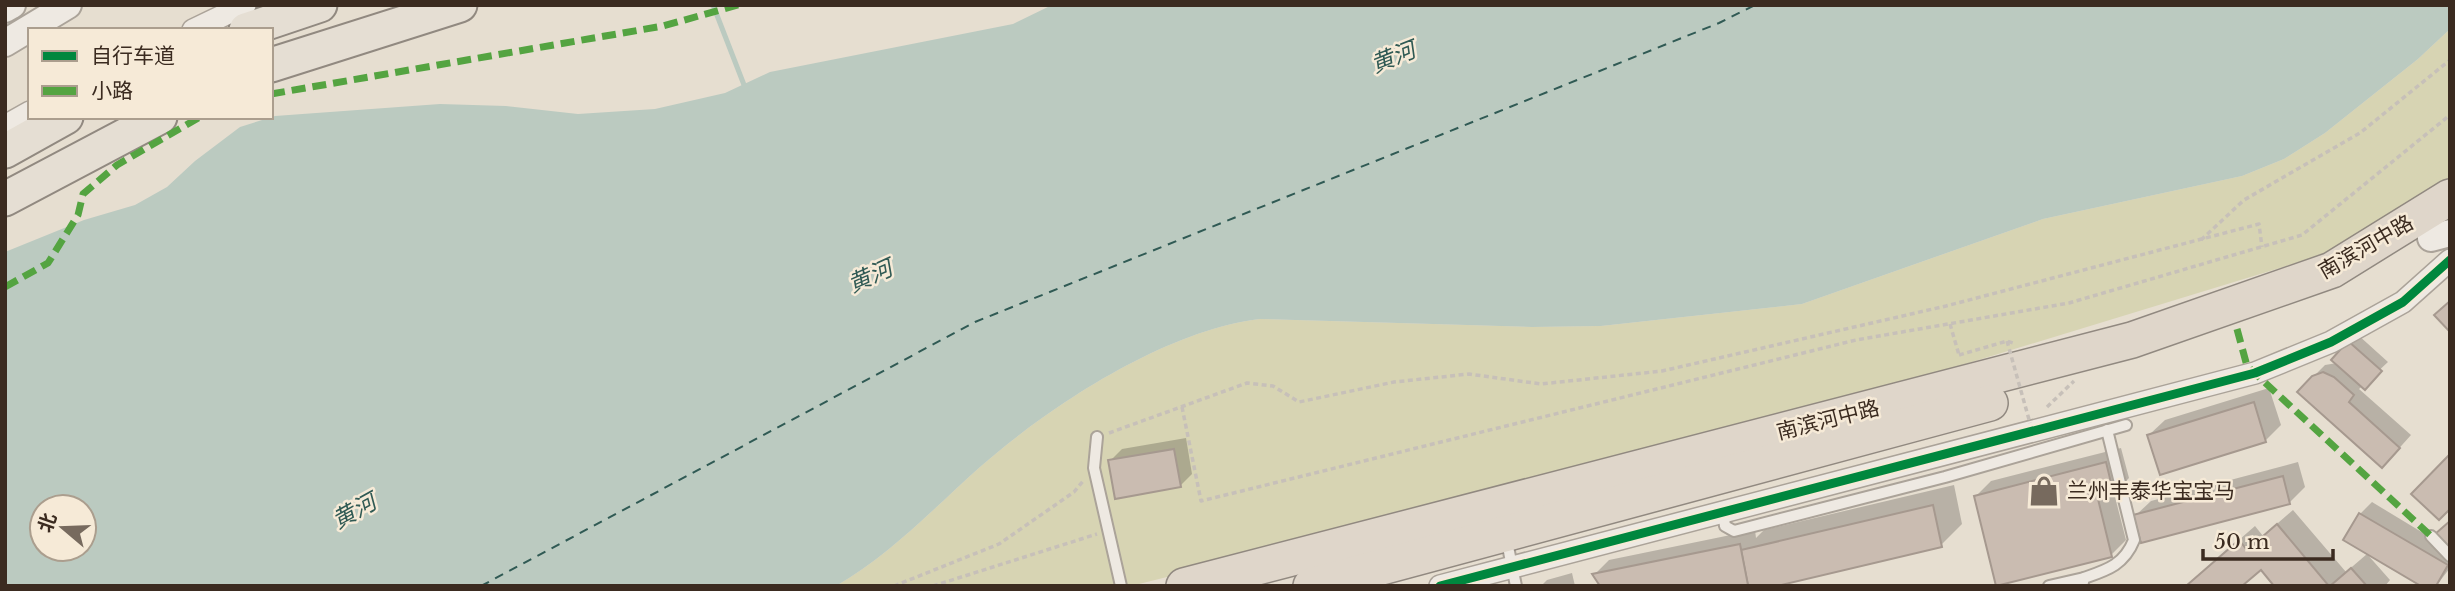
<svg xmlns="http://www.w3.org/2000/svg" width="2455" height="591" viewBox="0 0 2455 591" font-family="'Libre Baskerville','Noto Sans SC',serif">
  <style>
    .green { fill: #d7d4b3 }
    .water { fill: #bbcac0; fill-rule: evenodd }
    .shadow { fill: #0003 }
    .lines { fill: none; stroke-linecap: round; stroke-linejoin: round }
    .stream { stroke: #bbcac0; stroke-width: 5 }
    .ferry { stroke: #305a54; stroke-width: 2; stroke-dasharray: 9 7; stroke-linecap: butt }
    .building { fill: #cabcb1; stroke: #a6998f; stroke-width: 2 }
    .service-casing { stroke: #aba399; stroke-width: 14 }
    .minor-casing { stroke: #aba399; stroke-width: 24 }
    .tertiary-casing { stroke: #aba399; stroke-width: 30 }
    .primary-casing { stroke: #918980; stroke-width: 37 }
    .trunk-casing { stroke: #918980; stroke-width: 38 }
    .path { stroke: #c7c0b9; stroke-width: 3.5; stroke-dasharray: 5 3.5; stroke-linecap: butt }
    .service { stroke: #eee9e2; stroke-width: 10 }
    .minor { stroke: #eee9e2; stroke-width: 21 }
    .tertiary { stroke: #eee9e2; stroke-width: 26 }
    .primary { stroke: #e5ded3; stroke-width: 33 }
    .trunk { stroke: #dfd6ca; stroke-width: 35 }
    .path-bridge { stroke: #c7c0b9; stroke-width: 3.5; stroke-dasharray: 5 3.5; stroke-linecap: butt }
    .quiet { stroke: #54a441; stroke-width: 7; stroke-dasharray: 14 7; stroke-linecap: butt }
    .cycleway-casing { stroke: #f6ead7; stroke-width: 13 }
    .cycleway { stroke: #00873e; stroke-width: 9 }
    .labels { text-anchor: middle; stroke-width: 5; stroke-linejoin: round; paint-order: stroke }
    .street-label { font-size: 21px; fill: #3b2b20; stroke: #f6ead7 }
    .poi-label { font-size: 21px; fill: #3b2b20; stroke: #f6ead7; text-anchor: start }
    .water-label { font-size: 23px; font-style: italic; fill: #305a54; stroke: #f6ead7 }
  </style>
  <rect width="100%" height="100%" fill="#e6ded0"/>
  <!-- green -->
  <path class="green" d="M2450,29V178L2329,253L1831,405L1255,555L1131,586H836C890,555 934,508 980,467C1051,405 1166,330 1260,319L1532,327L1601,326L1802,304L2043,219L2242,176L2284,159L2325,133L2418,59Z"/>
  <!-- water -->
  <path class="water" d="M1052,5H2450V29L2418,59L2325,133L2284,159L2242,176L2043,219L1802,304L1601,326L1532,327L1260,319C1166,330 1051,405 980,467C934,508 890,555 836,586H5V252L84,220L135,205L167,187L195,161L240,127L275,116L440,104L506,106L578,114L655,109L725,93L770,72L1013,24ZM42,507H84V549H42Z"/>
  <!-- shadow -->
  <g class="shadow">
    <path d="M2357,334L2388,362L2359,389L2411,435L2394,454L2313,377L2325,365L2337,363L2334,360Z"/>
    <path d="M2269,388L2281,425L2265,441L2149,435L2165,420Z"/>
    <path d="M1186,438L1192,474L1180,486L1110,461L1122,449Z"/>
    <path d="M2121,448L2129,478L2114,493L2126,540L2111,555L1976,496L1991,481Z"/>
    <path d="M2298,462L2305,487L2289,503L2135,516L2151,501Z"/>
    <path d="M1954,485L1962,524L1941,545L1737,586H1602L1594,575L1609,560L1755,530L1756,538L1764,530Z"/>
    <path d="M2372,502L2448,548L2450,522V568L2436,586H2424L2360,514Z"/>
    <path d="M2293,510L2346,572L2367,554L2390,580L2385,586H2276L2261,568L2240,586H2186L2255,526L2263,536Z"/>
    <path d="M1572,573L1575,586H1541L1547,580Z"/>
  </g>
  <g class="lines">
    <!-- stream -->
    <path class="stream" d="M713,5L746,90"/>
    <!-- ferry -->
    <path class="ferry" d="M481,586L975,322L1719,23L1755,5"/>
  </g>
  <!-- building -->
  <g class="building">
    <path d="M2450,301V332L2434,315Z"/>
    <path d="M2348,341L2382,371L2365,390L2331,360Z"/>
    <path d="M2323,372L2334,377L2354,395L2349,402L2400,448L2382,468L2297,392L2312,376Z"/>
    <path d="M2254,402L2266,442L2160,475L2147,435Z"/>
    <path d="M1174,449L1181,487L1115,499L1108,460Z"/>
    <path d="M2450,454V509L2439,520L2411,494Z"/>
    <path d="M2106,462L2114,495L2098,499L2112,557L1996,586L1974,496Z"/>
    <path d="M2283,476L2290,504L2141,543L2133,515Z"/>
    <path d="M1933,505L1942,547L1777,586H1748L1741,550Z"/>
    <path d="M2359,513L2448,565L2436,586H2421L2343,540Z"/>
    <path d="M2450,521V551L2435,534Z"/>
    <path d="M2277,524L2329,586H2274L2261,570L2242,586H2186L2239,540L2247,550Z"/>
    <path d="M1740,544L1748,585L1600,586L1592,574Z"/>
    <path d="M2351,568L2367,586H2330Z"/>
  </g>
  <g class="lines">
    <!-- service casing -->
    <g class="service-casing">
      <g id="service">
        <path d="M1097,437L1094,468L1121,586"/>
        <path d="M1723,512L1725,526L1734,531L1945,477L2126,425"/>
        <path d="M2431,536L2450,556"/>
        <path d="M1506,537L1516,586"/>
        <path d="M2049,586L2084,578"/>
        <path d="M2082,586L2084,578C2107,570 2124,565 2134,540L2107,430"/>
      </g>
    </g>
    <!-- minor casing -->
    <g class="minor-casing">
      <g id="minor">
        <path d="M193,30L245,5"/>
        <path d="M5,126L30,112"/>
        <path d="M1440,586L2255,373L2331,342L2403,302L2450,260"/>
      </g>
    </g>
    <!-- tertiary casing -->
    <g class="tertiary-casing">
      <g id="tertiary">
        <path d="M5,9L12,5"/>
        <path d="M5,43L68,5"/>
        <path d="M2431,238L2450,233"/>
      </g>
    </g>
    <!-- primary casing -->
    <g class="primary-casing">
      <g id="primary">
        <path d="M246,30L320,5"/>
        <path d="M271,65L460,5"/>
        <path d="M5,151L66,117"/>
        <path d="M5,199L160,117"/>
      </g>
    </g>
    <!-- trunk casing -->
    <g class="trunk-casing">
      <g id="trunk">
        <path d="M1184,586L2132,340L2332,270L2450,197"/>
        <path d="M1311,586L1990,403"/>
      </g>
    </g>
    <!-- path -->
    <g class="path">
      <path d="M2201,240L2244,200L2360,133L2450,60"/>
      <path d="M1950,324L1959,355"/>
      <path d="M1959,355L2007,341L2013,343"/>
      <path d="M1182,407L1201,501L1856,340L2069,303L2302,235L2450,115"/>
      <path d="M2047,407L2074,381"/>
      <path d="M1109,433L1247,383L1273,386L1299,402L1394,382L1469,374L1541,384L1662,371L1946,306L2259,224L2262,247"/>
      <path d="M894,586L999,544L1074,492L1084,480"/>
      <path d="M933,586L1097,534"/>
    </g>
    <!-- service -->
    <use href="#service" class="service"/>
    <!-- minor -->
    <use href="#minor" class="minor"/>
    <!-- tertiary -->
    <use href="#tertiary" class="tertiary"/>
    <!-- primary -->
    <use href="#primary" class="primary"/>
    <!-- trunk -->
    <use href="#trunk" class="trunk"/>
    <!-- path-bridge -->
    <path class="path-bridge" d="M2007,341L2030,423"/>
    <!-- quiet -->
    <g class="quiet">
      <path d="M271,94L663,26L738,5"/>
      <path d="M5,287L48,263L78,215L83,194L117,165L200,117"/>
      <path d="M2237,329L2247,366L2431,536"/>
    </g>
    <!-- cycleway casing -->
    <g class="cycleway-casing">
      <path id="cycleway" d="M1440,586L2255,373L2331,342L2403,302L2450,260"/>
    </g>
    <!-- cycleway -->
    <use href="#cycleway" class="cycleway"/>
  </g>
  <!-- icons -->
  <defs>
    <g id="shop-bare" transform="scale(2.415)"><path d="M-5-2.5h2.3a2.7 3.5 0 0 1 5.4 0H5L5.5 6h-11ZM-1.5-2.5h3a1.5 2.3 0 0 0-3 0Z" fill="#776a5e" stroke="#f6ead7" stroke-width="2.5" paint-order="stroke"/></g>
  </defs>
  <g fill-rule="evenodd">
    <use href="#shop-bare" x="2044" y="491"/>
  </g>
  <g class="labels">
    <!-- street labels -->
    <g class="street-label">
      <text transform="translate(2366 247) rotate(-30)" y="7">南滨河中路</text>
      <text transform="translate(1828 420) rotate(-14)" y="7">南滨河中路</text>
    </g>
    <!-- poi labels -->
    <g class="poi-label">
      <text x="2067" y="498">兰州丰泰华宝宝马</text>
    </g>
    <!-- water labels -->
    <g class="water-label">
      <text transform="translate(1393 57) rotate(-22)" y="8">黄河</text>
      <text transform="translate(870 276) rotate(-24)" y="8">黄河</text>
      <text transform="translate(354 511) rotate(-29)" y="8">黄河</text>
    </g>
  </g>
  <!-- border -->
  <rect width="2455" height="591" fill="none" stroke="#3b2b20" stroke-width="14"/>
  <!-- legend -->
  <rect x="28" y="28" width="245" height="91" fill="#f6ead7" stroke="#ab9e8e" stroke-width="2"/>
  <rect x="42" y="51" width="35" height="10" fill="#00873e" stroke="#ab9e8e" stroke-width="2"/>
  <text x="91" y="63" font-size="21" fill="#3b2b20">自行车道</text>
  <rect x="42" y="86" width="35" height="10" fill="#54a441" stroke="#ab9e8e" stroke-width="2"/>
  <text x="91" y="98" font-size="21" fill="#3b2b20">小路</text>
  <!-- north arrow -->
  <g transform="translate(63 528) rotate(289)"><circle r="33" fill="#f6ead7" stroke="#ab9e8e" stroke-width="2"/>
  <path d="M0-5L12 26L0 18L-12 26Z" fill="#776a5e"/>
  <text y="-10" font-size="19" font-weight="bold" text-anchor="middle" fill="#3b2b20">北</text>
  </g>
  <!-- scale -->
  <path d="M2203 549v10h130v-10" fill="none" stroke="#3b2b20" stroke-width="3.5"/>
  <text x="2214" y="549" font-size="21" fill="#3b2b20" stroke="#f6ead7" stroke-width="5" paint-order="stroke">50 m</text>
</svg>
